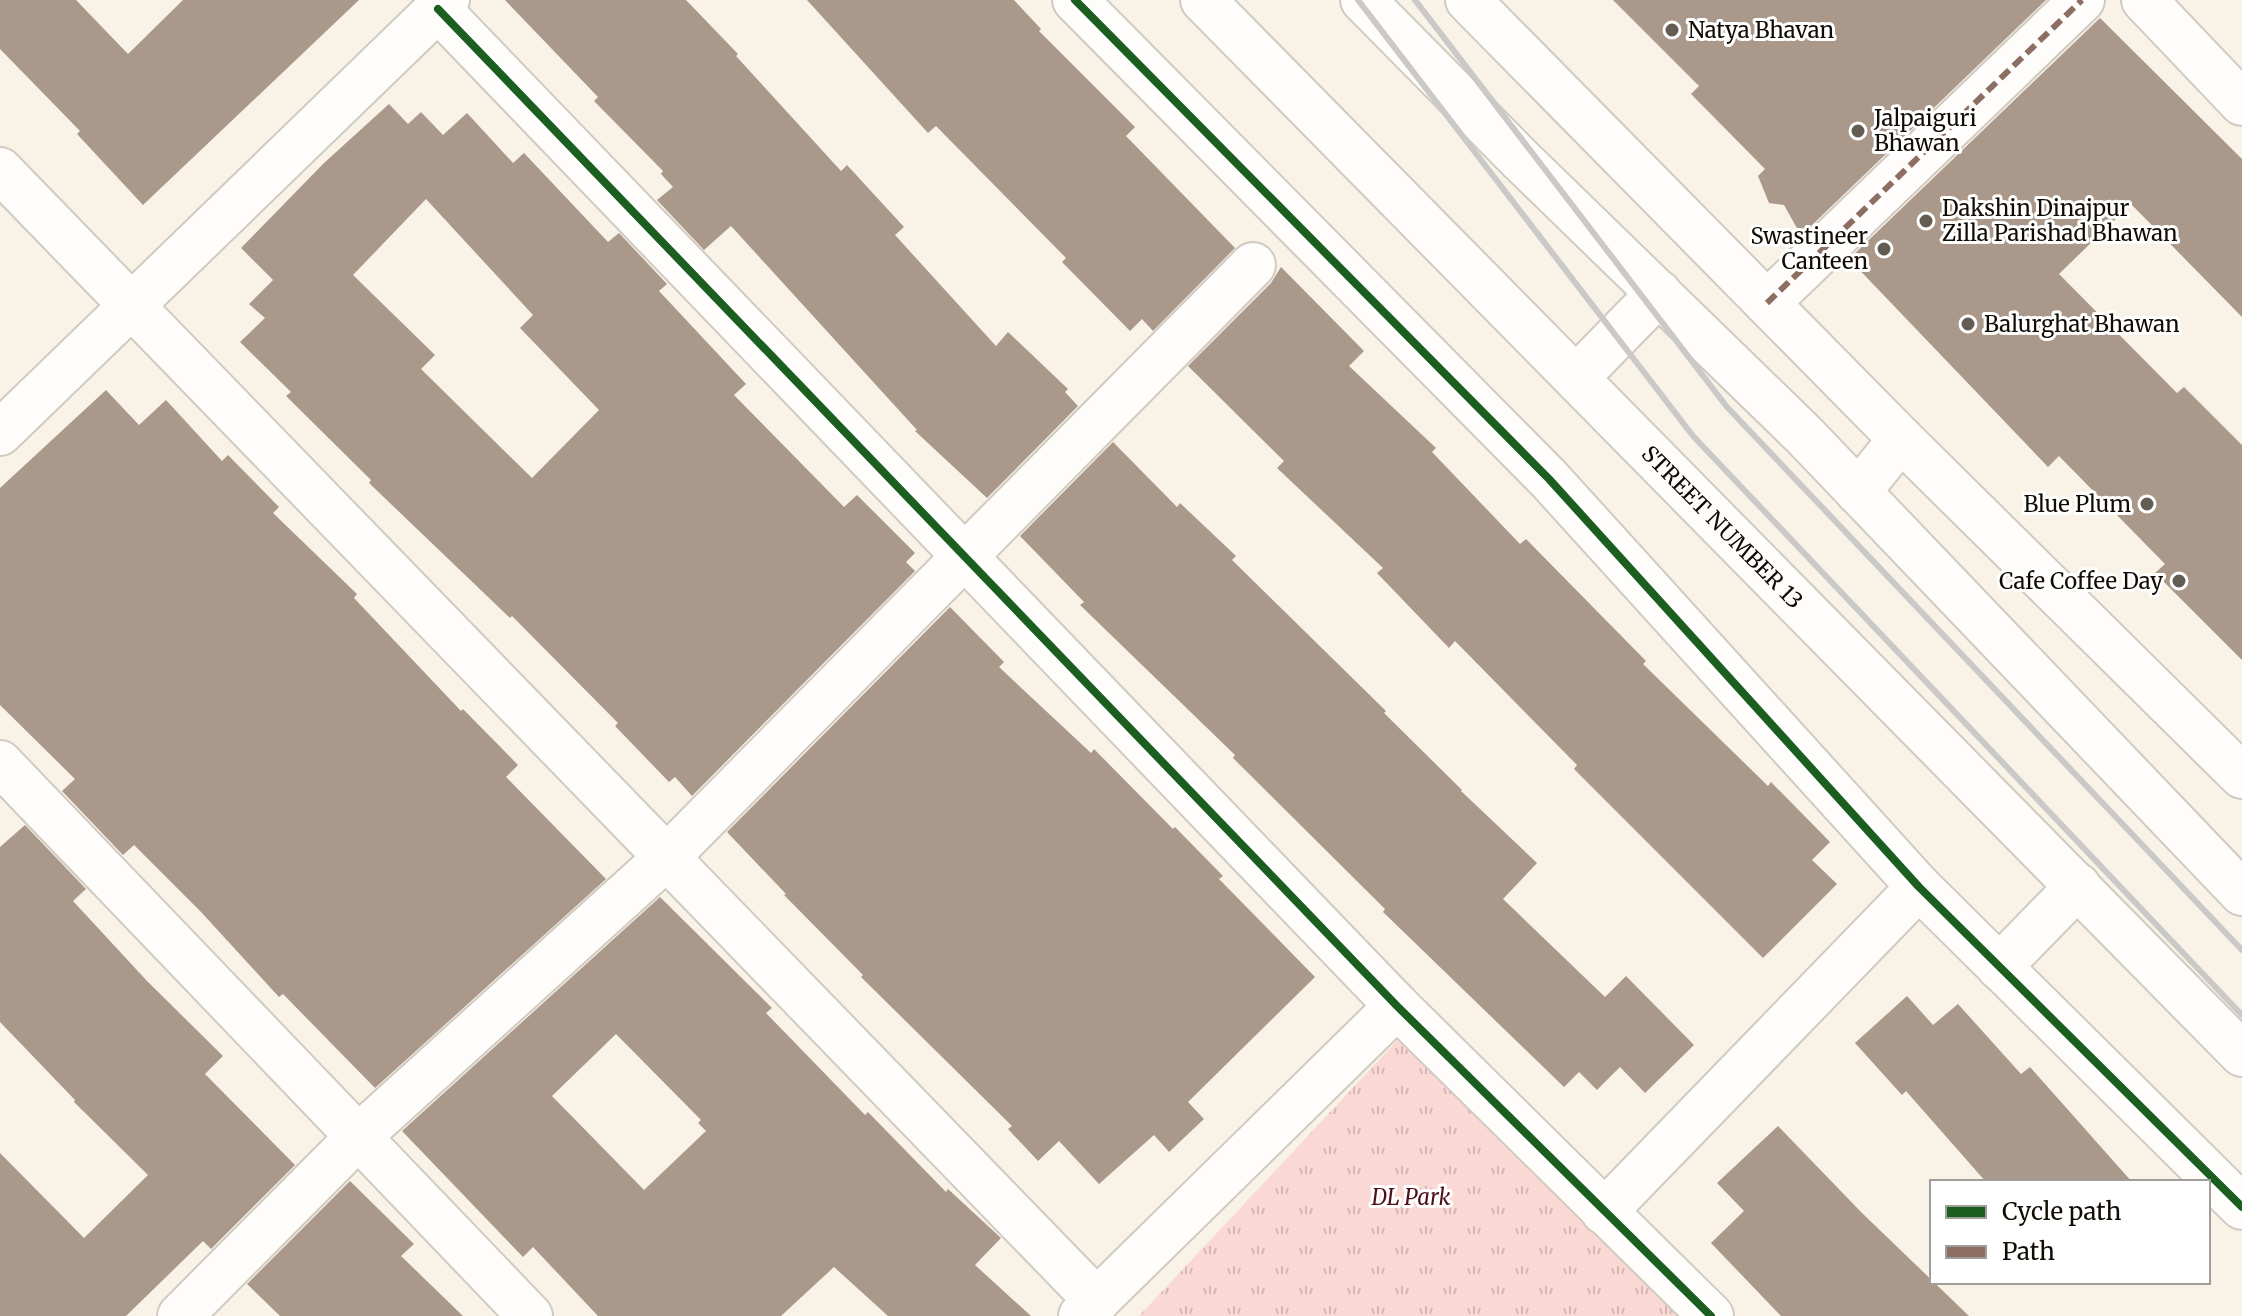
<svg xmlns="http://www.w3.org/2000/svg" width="2242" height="1316" viewBox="0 0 2242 1316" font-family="Merriweather,serif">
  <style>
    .park { fill: url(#park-tufts) }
    .building { fill: #aa998a; fill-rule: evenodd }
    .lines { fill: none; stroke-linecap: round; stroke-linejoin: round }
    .street-casing { stroke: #d0cbc0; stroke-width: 48 }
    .secondary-casing { stroke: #d0cbc0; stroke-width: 48 }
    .street { stroke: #fefdfb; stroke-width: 44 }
    .secondary { stroke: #fefdfb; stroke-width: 44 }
    .rail { stroke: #cbc9c7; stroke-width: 6 }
    .quiet { stroke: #8d6e63; stroke-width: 6; stroke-dasharray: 12 6; stroke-linecap: butt }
    .cycleway-casing { stroke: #fff; stroke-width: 13 }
    .cycleway { stroke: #1b5e20; stroke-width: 8 }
    .poi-dot { fill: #625c53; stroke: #fff; stroke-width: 3 }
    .labels { text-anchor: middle; stroke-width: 6; stroke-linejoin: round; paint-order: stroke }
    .poi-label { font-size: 22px; fill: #110c03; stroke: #fff; text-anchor: start }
    .street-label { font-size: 22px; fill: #110c03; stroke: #fff }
    .park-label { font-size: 22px; font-style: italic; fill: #4b1018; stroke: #fff }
  </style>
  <defs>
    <pattern id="park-tufts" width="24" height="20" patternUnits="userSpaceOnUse" patternTransform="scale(2)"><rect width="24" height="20" fill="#fad8d3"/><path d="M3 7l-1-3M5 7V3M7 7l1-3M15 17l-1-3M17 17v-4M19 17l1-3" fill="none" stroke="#d5b8b4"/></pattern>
  </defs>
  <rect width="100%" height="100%" fill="#f8f2e7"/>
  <!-- park -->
  <path class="park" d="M1409,1028L1694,1316H1139Z"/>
  <!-- building -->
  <g class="building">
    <path d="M0,0H76L128,54L183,0H359L143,205L77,134L80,131L0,49Z"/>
    <path d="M505,0H686L738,54L736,56L841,171L847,165L904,227L895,235L996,346L1008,332L1068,389L1065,392L1078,406L987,498L915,431L917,430L731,226L704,250L657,200L673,187L661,174L663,171L594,101L598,97Z"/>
    <path d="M807,0H1014L1041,29L1039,31L1135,127L1126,136L1235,248L1153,331L1142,319L1130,331L1062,262L1066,258L936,126L928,133Z"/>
    <path d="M1613,0H2046L1810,227L1798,230L1784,205L1769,203L1758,176L1765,169L1691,94L1699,86Z"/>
    <path d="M2100,18L2242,159V317L2131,204L2059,274L2177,393L2184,387L2242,445V660L2155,573L2165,564L2059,456L2048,467L1849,259Z"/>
    <path d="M389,104L408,124L421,112L443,135L467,113L513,163L524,153L608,242L619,233L667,284L659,291L746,384L734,395L844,507L857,495L915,553L906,562L915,571L692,796L675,777L669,782L615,726L618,723L512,616L510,618L369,483L371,480L286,396L291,392L240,342L265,318L249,304L273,280L241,248L324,163ZM426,199L533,315L520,328L599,410L532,478L421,369L435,355L353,275Z"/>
    <path d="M1281,267L1364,351L1349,366L1436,448L1432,452L1520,544L1526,539L1646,661L1643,664L1768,786L1771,782L1830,842L1812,860L1837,884L1763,958L1574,769L1577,765L1455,641L1449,648L1377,573L1383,568L1277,468L1284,461L1188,366L1271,283Z"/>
    <path d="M106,390L139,425L166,400L222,461L228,455L279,507L273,513L357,594L354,598L461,711L463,709L518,765L506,777L606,879L375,1088L283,994L279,997L202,913L134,845L123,855L62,791L75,779L0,705V488Z"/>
    <path d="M1113,442L1177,507L1180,503L1236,556L1232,560L1386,711L1384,713L1462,790L1461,791L1537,863L1503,899L1605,997L1626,976L1694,1045L1645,1093L1620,1067L1597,1090L1579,1072L1564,1087L1383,912L1385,909L1233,758L1235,755L1080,605L1084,602L1020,536Z"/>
    <path d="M950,607L1004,662L999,667L1091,753L1094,749L1173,829L1175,827L1223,876L1219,879L1315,977L1188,1102L1204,1119L1169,1152L1154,1135L1099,1184L1059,1141L1038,1161L1008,1129L1012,1126L861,977L863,975L784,895L786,894L727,832Z"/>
    <path d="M25,825L86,889L73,901L147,981L223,1056L205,1074L295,1165L211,1249L203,1241L126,1316H0V1153L84,1238L148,1175L74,1102L75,1100L0,1022V847Z"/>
    <path d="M660,897L772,1008L766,1013L865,1115L868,1112L946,1192L948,1189L1001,1238L975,1265L1031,1316H888L834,1267L781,1316H598L533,1247L523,1257L402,1131ZM616,1034L701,1120L698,1123L706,1131L644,1190L552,1096Z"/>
    <path d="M1907,996L1933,1025L1958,1004L2021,1074L2030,1067L2132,1182H1986L1906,1091L1902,1095L1855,1043Z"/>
    <path d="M1778,1126L1862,1213L1969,1316H1781L1711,1243L1744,1211L1717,1183Z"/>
    <path d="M350,1181L414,1244L401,1256L463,1316H280L247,1284Z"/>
  </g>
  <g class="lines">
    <!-- street casing -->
    <g class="street-casing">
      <g id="street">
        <path d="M1075,0L1549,479L1919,887L2242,1207"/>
        <path d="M1468,0L1901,439L2242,776"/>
        <path d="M2144,0L2242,103"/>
        <path d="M438,9L1397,1006L1711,1316"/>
        <path d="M0,170L1097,1301"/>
        <path d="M1767,303L2082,0"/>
        <path d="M0,433L447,0"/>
        <path d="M1858,492L1901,439"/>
        <path d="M0,763L530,1316"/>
        <path d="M1999,967L2078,886"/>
        <path d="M1604,1212L1919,887"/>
        <path d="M180,1316L358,1137L667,857L1253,265"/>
        <path d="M1081,1316L1397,1006"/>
      </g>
    </g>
    <!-- secondary casing -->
    <g class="secondary-casing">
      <g id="secondary">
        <path id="s1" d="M1203,0L2242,1054"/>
        <path d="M1363,0L1520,159L1804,435L2242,893"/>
        <path d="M1576,378L1659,293"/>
      </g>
    </g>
    <!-- street -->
    <use href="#street" class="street"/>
    <!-- secondary -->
    <use href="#secondary" class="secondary"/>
    <!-- rail -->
    <g class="rail">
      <path d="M1358,0L1693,436L2242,1015"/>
      <path d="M1415,0L1727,407L2242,950"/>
    </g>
    <!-- quiet -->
    <path class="quiet" d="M1767,303L2082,0"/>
    <!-- cycleway casing -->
    <g class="cycleway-casing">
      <g id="cycleway">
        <path d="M1075,0L1549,479L1919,887L2242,1207"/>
        <path d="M438,9L1397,1006L1711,1316"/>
      </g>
    </g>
    <!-- cycleway -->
    <use href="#cycleway" class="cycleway"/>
  </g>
  <!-- markers -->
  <g class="poi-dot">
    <circle cx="1672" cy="30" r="8"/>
    <circle cx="1858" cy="131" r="8"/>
    <circle cx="1926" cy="221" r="8"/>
    <circle cx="1884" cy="249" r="8"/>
    <circle cx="1968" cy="324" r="8"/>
    <circle cx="2147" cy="504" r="8"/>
    <circle cx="2179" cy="581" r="8"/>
  </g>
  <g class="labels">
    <!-- poi labels -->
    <g class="poi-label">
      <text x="1688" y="38">Natya Bhavan</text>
      <text x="1874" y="126">Jalpaiguri<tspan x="1874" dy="25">Bhawan</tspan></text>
      <text x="1942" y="216">Dakshin Dinajpur<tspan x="1942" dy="25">Zilla Parishad Bhawan</tspan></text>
      <text x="1868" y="244" text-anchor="end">Swastineer<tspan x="1868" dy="25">Canteen</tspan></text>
      <text x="1984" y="332">Balurghat Bhawan</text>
      <text x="2131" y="512" text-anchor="end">Blue Plum</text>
      <text x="2163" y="589" text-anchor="end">Cafe Coffee Day</text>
    </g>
    <!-- street labels -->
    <g class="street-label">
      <text dy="8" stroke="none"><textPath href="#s1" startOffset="740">STREET NUMBER 13</textPath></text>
    </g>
    <!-- park labels -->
    <g class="park-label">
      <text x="1411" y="1205">DL Park</text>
    </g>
  </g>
  <!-- legend -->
  <rect x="1930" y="1180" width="280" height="104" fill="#ffffff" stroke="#a09e9a" stroke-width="2"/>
  <rect x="1946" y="1206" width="40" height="12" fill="#1b5e20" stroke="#a09e9a" stroke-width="2"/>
  <text x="2002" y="1220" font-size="24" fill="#110c03">Cycle path</text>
  <rect x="1946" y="1246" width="40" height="12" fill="#8d6e63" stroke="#a09e9a" stroke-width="2"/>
  <text x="2002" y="1260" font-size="24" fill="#110c03">Path</text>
</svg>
